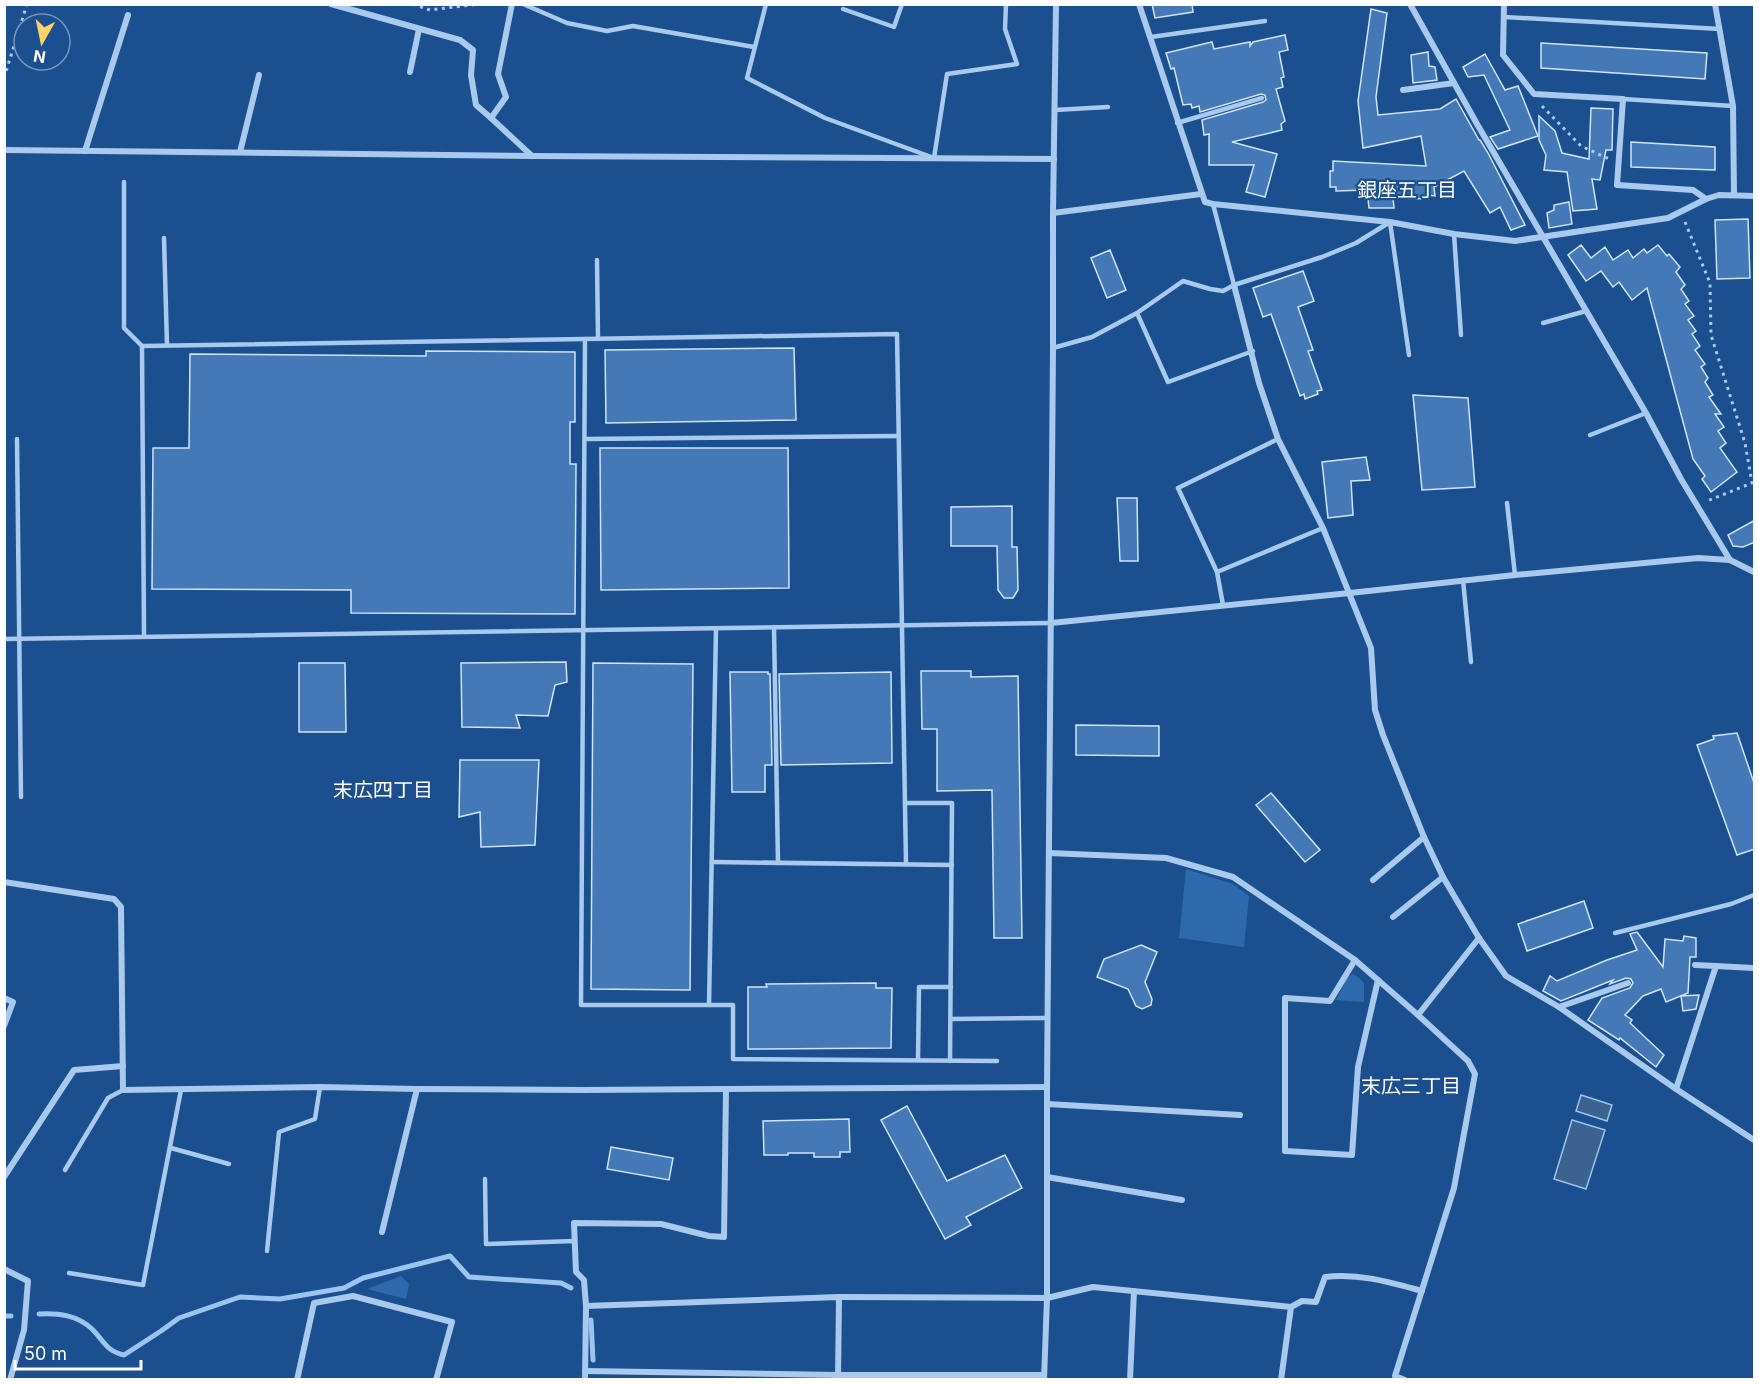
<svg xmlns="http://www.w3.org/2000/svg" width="1759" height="1384" viewBox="0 0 1759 1384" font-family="Inter,'Noto Sans JP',sans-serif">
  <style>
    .green { fill: #2e69ad }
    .water { fill: #3c6290; stroke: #9cc4f0; stroke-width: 1.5 }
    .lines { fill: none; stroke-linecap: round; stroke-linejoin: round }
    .stream { stroke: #9cc4f0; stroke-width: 5 }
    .building { fill: #4478b7; stroke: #cfe3fa; stroke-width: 1.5 }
    .path { stroke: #a9c9ee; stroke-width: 3; stroke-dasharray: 3 4.5; stroke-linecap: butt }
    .service { stroke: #a9c9ee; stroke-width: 4.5 }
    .minor { stroke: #a9c9ee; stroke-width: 6 }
    .labels { text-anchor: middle; stroke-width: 4.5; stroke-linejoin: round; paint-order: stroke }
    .neighbourhood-label { font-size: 20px; fill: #fff; stroke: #1b4f8f }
  </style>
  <rect width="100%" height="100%" fill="#1b4f8f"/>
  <!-- green -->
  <g class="green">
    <path d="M1186,869L1233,884L1249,896L1244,947L1179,938Z"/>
    <path d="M1352,974L1358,977L1364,983V1002L1336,1000L1347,978Z"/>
    <path d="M401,1276L409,1284L406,1299L367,1289Z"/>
  </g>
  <!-- water -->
  <g class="water">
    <path d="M1581,1095L1612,1105L1607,1121L1576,1111Z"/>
    <path d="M1572,1120L1605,1130L1586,1189L1554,1179Z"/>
  </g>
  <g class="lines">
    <!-- stream -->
    <g class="stream">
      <path d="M39,1314C59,1313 77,1315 92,1329C104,1341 106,1351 124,1355L161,1331L179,1318L240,1297L280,1299L344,1288L363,1278L450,1256L469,1277L561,1283L571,1288"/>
      <path d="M4,1316H11"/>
      <path d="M591,1320L593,1360"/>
    </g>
  </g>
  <!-- building -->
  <g class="building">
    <path d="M1152,4H1192L1193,12L1155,18Z"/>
    <path d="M1371,9L1387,13L1376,97L1378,115L1440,109L1456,99L1479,140H1480L1488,153L1525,225L1511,230L1500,207L1490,213L1464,171L1434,187L1435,196L1427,195L1428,199L1393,198L1394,208H1369L1367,190L1336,191V187H1330V171H1333V161L1426,166L1421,136L1363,148L1358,101Z"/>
    <path d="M1285,35L1288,50L1279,52L1284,77L1281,78L1283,87L1276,89L1285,121L1281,124L1282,130L1232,142L1277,154L1265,197L1246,192L1254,165H1209V134L1204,135L1202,120L1263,102L1266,100L1265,95L1261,94L1200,112L1199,106L1192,108L1191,104L1183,105L1174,68L1171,69L1166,53L1212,42L1214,49L1250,42V46L1253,42Z"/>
    <path d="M1541,43L1707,53L1705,79L1541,68Z"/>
    <path d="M1428,52L1429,66L1435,67L1437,80L1413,83L1411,55Z"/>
    <path d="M1485,54L1505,90L1518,86L1538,136L1498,149L1490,137L1510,130L1484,75L1468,77L1463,67Z"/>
    <path d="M1591,108L1613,109L1612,150H1606L1600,180L1592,179L1597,209L1573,211L1567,172L1544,170L1546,155L1539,140V116L1555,131L1562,153L1589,159Z"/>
    <path d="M1631,142L1715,147V170L1631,167Z"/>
    <path d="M1569,202L1572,224L1549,228L1547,213L1554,210V205Z"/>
    <path d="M1748,219L1750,278L1717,279L1715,220Z"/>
    <path d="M1581,245L1591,258L1605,247L1613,260L1628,250L1633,258L1644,249L1647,253L1658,245L1667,256L1669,254L1680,267L1676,272L1685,285L1681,289L1689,301L1685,304L1694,316L1688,320L1696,331L1692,334L1700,346L1695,350L1705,364L1701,367L1708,378L1705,382L1713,395L1709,397L1721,414H1715L1724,427L1718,431L1726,443L1720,448L1737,472L1711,492L1702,479L1705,476L1693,459L1647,288L1632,300L1619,282L1613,287L1601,271L1586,281L1568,255Z"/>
    <path d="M1110,250L1126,290L1107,298L1091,258Z"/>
    <path d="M1303,271L1314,301L1298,307L1313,350L1308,351L1322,390L1317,391L1318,394L1305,399L1304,394L1300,396L1271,314L1263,317L1253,288Z"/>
    <path d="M794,348L796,420L606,423L605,350Z"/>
    <path d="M426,351L575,352V422H570V464H576L575,614L351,613V590L152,589L153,448H189L190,354L426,356Z"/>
    <path d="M1413,395L1468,398L1475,487L1422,490Z"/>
    <path d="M600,448H788L789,588L601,590Z"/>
    <path d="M1366,457L1370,480L1351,481L1353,515L1328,518L1322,462Z"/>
    <path d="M1117,498H1137L1138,561H1120Z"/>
    <path d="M1012,506V547H1017L1018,590L1013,598H1004L998,590L997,546H951V507Z"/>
    <path d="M1755,520V542L1743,547L1733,546L1728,535Z"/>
    <path d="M566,662L567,682L555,685L548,716L516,715L520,728L462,727L461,663Z"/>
    <path d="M299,663H345L346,732H299Z"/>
    <path d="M593,663L693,664L690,990L591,989Z"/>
    <path d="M921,671H971V677L1018,676L1022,938H994L992,790L937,791V729H922Z"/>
    <path d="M730,672H768V674H770L772,765H765V792H732Z"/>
    <path d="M891,672L892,763L781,765L779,674Z"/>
    <path d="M1076,725L1159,726V756L1076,755Z"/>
    <path d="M1737,733L1755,786V849L1737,855L1697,745L1714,739L1713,736Z"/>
    <path d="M460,760H539L535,845L481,847L480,812L459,817Z"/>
    <path d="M1271,793L1320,850L1305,862L1256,805Z"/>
    <path d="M1584,901L1593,928L1527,951L1518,924Z"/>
    <path d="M1637,932L1663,967L1665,939L1683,941L1684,936L1696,938V957H1690L1688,993L1666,1002L1661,989L1643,996L1625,1015L1632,1020L1630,1023L1664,1055L1656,1067L1620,1038L1619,1040L1588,1020L1602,998L1630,988L1633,983L1631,979L1626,978L1610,984L1613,980L1561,1001L1543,991L1550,976L1557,981L1607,960L1637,950L1630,934Z"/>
    <path d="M1141,945L1157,952L1145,982L1152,999L1151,1005L1142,1009L1136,1006L1128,989L1097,977L1104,959Z"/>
    <path d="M876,983V988H892L891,1048L748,1049V987H767L766,984Z"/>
    <path d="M1699,995L1696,1009L1683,1011L1681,996Z"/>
    <path d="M907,1106L947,1181L1005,1155L1022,1188L966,1217L971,1225L945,1239L881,1120Z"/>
    <path d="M849,1119L850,1152H840V1157H814V1153H788V1155H764L763,1121Z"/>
    <path d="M611,1147L673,1158L669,1180L607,1169Z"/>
  </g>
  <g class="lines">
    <!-- path -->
    <g class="path">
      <path d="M413,4L430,10L479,4"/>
      <path d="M4,78L27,4"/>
      <path d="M1542,106L1581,146L1609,159"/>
      <path d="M1685,222L1710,283L1711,335L1745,443L1752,483L1707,501"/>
    </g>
    <!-- service -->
    <g class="service">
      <path d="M523,4L567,23L607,31L633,26L754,47"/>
      <path d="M766,4L747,78L825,118L934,158L947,74L1017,64L1005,29L1006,4"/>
      <path d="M843,9L894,27L902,4"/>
      <path d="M1504,17L1720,29"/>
      <path d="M1151,37L1265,21"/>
      <path d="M1623,99L1733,106"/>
      <path d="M1055,110L1108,107"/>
      <path d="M1177,123L1262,98"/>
      <path d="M124,182V328L142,346L144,636"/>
      <path d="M1213,204L1234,285"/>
      <path d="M1454,234L1461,335"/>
      <path d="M164,238L167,345"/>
      <path d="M597,260L598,339"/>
      <path d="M1137,313L1168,382L1253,351"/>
      <path d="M1543,323L1586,311"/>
      <path d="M585,339L581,1005H733V1059L997,1061"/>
      <path d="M142,346L897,334L906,864"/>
      <path d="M1053,348L1092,337L1137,313L1183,281L1210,289L1223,291L1234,285L1322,257L1356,243L1390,222L1409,355"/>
      <path d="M1590,435L1646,413"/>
      <path d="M17,439L21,797"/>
      <path d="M585,439L898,436"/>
      <path d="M1278,439L1178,488L1217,572L1323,528"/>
      <path d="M1507,503L1515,575"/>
      <path d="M1217,572L1223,605"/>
      <path d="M1463,580L1471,662"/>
      <path d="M774,627L778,863"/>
      <path d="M4,639L1051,623"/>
      <path d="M905,803H952L950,1061"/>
      <path d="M712,862L952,865"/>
      <path d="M1615,933L1731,904L1754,895"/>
      <path d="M709,1005L716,628"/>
      <path d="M951,1019L1047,1018"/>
      <path d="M918,1060L919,987H951"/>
      <path d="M171,1148L229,1164"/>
      <path d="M65,1170L108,1098L123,1090"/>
      <path d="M485,1179L486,1244L574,1241"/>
      <path d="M267,1251L279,1132L315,1119L320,1087"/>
      <path d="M69,1273L143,1285L181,1090"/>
    </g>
    <!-- minor -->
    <g class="minor">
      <path d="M331,4L460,40L473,50L471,75L476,105L491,118"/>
      <path d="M512,4L498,74L506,97L491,118L532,156"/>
      <path d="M1139,4L1205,202L1213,204L1390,222L1454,234L1515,241L1668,218L1706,199L1719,195L1754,196"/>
      <path d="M1410,4L1477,124L1646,413L1681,479L1730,560"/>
      <path d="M1504,4L1503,55L1534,94L1623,99L1617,185L1693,190L1706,199"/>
      <path d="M1715,4L1733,106L1734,194"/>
      <path d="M410,72L419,29"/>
      <path d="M1403,90L1454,83"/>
      <path d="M4,150L532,156L1054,159"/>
      <path d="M85,151L128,15"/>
      <path d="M240,152L259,75"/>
      <path d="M1053,213L1201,194"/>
      <path d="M1234,285L1259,383L1278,439L1323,528L1371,648L1375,710L1383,735L1424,837L1443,877L1479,938L1506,976L1559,1007L1676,1089L1754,1140"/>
      <path d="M1051,623L1350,593L1515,575L1698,558L1730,560L1754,572"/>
      <path d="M1049,853L1166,858L1233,877L1355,960L1418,1015L1468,1061L1475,1074L1454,1188L1395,1376L1405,1380"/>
      <path d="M1373,880L1424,837"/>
      <path d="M4,882L114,899L121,907L123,1090L320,1087L417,1089L583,1090L1047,1087"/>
      <path d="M1393,917L1443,877"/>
      <path d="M1355,960L1330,1001L1285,998V1151L1352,1155L1358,1067L1378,980"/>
      <path d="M1716,966L1753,968"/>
      <path d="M4,998L13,1002L4,1026"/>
      <path d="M1559,1007L1628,983"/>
      <path d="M1418,1015L1479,938"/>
      <path d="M1676,1089L1716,966L1695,965"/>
      <path d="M1047,1104L1240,1115"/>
      <path d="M4,1177L74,1070L123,1066"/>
      <path d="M1047,1177L1182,1200"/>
      <path d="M382,1232L417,1089"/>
      <path d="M4,1269L28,1281L24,1330L10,1380"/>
      <path d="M839,1297L1047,1298L1093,1287L1291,1307L1281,1380"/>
      <path d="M586,1306L584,1280L576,1272L574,1223L661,1224L709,1236L724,1237L726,1089"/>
      <path d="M1291,1307L1302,1301L1316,1302L1325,1277C1359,1273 1389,1282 1422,1291"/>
      <path d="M585,1371L838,1375H1044"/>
      <path d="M297,1380L314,1303L353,1296L452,1322L436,1380"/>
      <path d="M585,1380L586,1306L839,1297L838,1380"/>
      <path d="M1044,1380L1047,1298V1087L1053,348V213L1056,4"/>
      <path d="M1130,1380L1134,1291"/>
    </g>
  </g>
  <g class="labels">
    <!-- neighbourhood labels -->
    <g class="neighbourhood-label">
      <text x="1407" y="197">銀座五丁目</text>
      <text x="383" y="797">末広四丁目</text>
      <text x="1411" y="1093">末広三丁目</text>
    </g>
  </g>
  <!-- border -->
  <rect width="1759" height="1384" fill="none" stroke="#ffffff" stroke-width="12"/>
  <!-- north arrow -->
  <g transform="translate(42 42) rotate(189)"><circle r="28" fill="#1b4f8f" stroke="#7695bc" stroke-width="1.5"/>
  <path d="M0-4.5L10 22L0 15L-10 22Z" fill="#ffd166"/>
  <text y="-9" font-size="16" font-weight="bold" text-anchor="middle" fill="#ffffff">N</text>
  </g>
  <!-- scale -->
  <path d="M15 1360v9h126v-9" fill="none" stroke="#ffffff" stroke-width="3"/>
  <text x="24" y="1360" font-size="18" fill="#ffffff" stroke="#1b4f8f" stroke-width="4.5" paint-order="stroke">50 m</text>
</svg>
